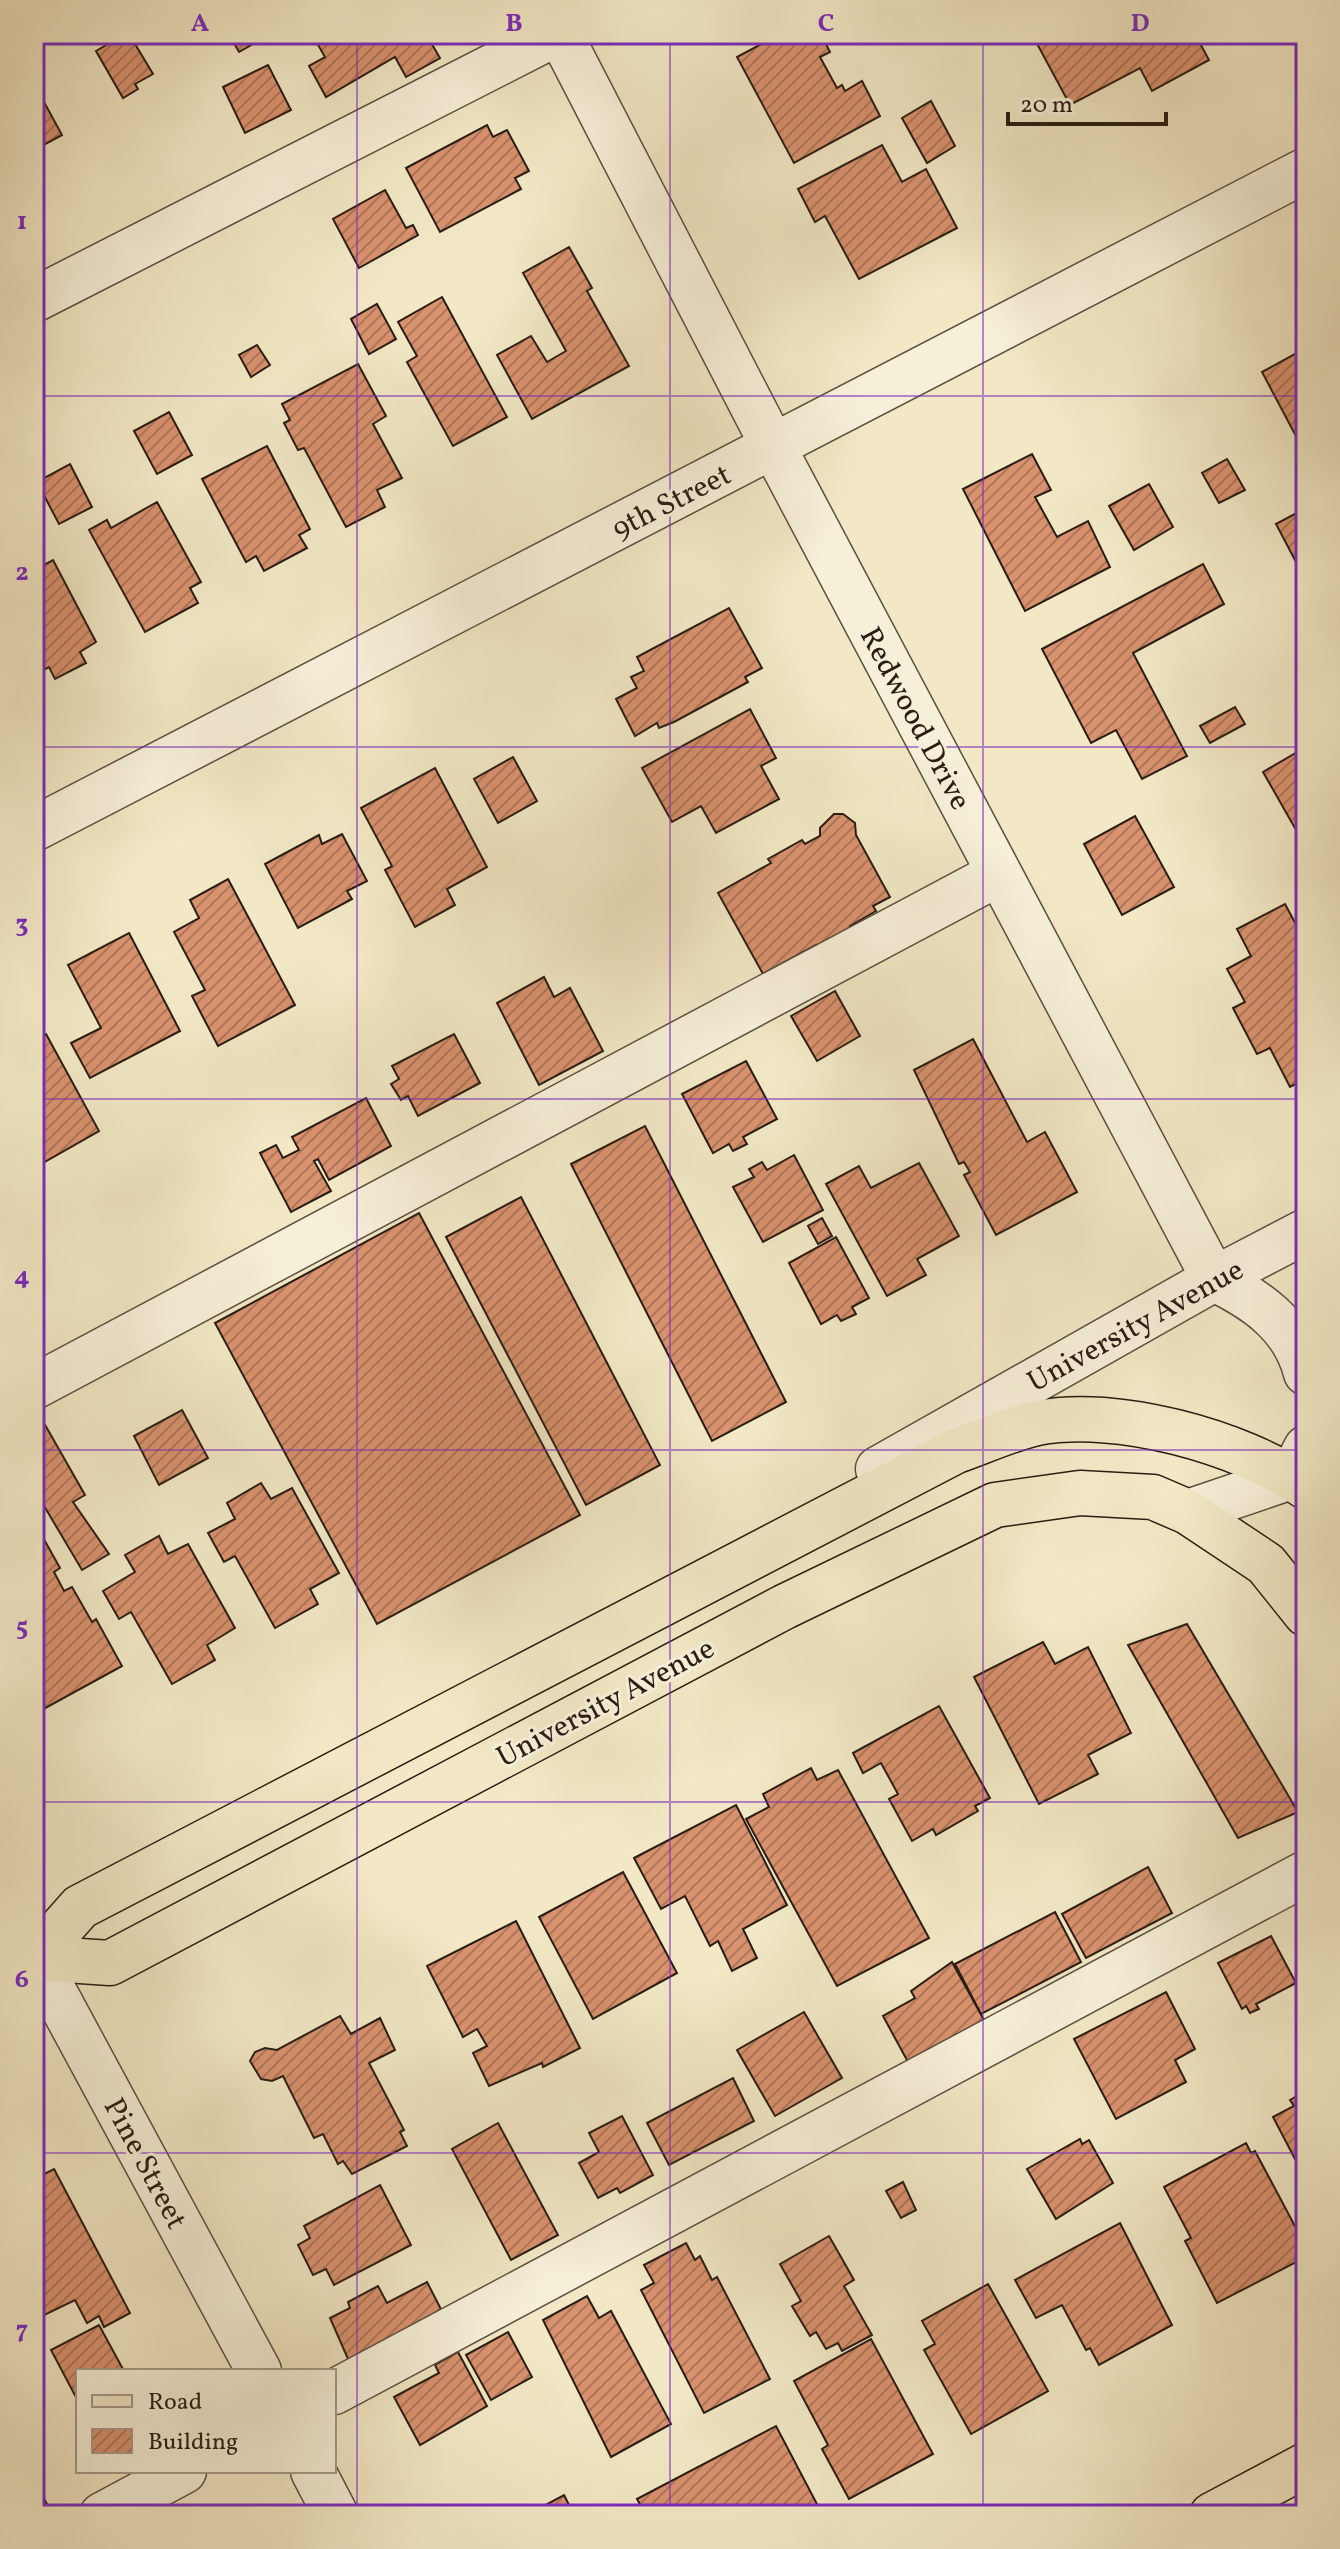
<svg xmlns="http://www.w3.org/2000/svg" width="1340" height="2549" viewBox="0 0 1340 2549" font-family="Vollkorn,serif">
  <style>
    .building { fill: url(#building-hatch); stroke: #291c15; stroke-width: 2 }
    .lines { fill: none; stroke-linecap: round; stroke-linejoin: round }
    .minor-casing { stroke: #5b4f41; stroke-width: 47 }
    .major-casing { stroke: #291c15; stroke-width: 47 }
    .minor { stroke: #f7f0d9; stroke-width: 44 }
    .major { stroke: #f2e8c5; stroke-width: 44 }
    .grid { fill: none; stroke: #7b2cbf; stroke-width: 2; stroke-opacity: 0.55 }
    .labels { text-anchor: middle; stroke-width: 6; stroke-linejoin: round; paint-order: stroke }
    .street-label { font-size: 30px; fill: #291c15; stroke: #f7f0d9 }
    .neatline { fill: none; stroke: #7b2cbf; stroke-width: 3 }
    .grid-label { font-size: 26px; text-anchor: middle; font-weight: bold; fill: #7b2cbf }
  </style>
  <defs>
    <pattern id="building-hatch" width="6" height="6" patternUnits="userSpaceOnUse" patternTransform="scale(2)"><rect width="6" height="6" fill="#d9926e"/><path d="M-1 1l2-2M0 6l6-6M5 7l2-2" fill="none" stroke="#b07659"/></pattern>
  </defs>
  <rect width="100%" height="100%" fill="#f2e8c5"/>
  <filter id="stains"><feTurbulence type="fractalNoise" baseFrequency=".0025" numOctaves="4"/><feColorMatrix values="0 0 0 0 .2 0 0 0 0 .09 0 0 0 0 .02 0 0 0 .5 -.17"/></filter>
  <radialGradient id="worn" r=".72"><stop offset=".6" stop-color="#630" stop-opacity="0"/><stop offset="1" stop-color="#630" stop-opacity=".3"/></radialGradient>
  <!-- building -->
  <g class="building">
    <path d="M34,34H51L34,43Z"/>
    <path d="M125,34H129L153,74L135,84L138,89L123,98L96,51Z"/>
    <path d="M229,34H271L239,52Z"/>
    <path d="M315,34H426L440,58L406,77L395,57L326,97L309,66L325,57L313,36Z"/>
    <path d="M780,34H821L830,52L820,57L837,88L842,85L845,91L862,81L880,116L794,163L737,57Z"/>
    <path d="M1041,34H1195L1209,60L1152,91L1140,68L1070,105L1035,40Z"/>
    <path d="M268,65L291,110L245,133L223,87Z"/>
    <path d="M37,89L62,135L34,150V90Z"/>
    <path d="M931,101L955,146L927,163L902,118Z"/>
    <path d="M487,125L493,137L507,130L529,171L515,178L521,189L440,232L406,168Z"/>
    <path d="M882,145L902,182L926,169L957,228L859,279L825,216L815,222L798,189Z"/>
    <path d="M385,190L406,228L413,225L418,235L359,268L333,219Z"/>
    <path d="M569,247L592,288L587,291L629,366L532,419L497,355L531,336L547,362L566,351L523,273Z"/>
    <path d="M442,297L507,417L453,446L407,362L417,356L398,322Z"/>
    <path d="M377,304L396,339L369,354L351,319Z"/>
    <path d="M257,345L270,365L251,377L239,355Z"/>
    <path d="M1306,348V455L1262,372Z"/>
    <path d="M358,364L386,416L373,424L402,478L377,490L385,507L346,527L304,448L298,450L284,423L290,420L282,404Z"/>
    <path d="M169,412L192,455L157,474L134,431Z"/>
    <path d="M267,446L310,529L299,535L307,548L264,571L256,556L246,562L202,479Z"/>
    <path d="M1032,454L1051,490L1035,497L1057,537L1088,521L1110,567L1025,611L963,489Z"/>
    <path d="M1227,459L1245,490L1219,503L1202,473Z"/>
    <path d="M70,464L92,507L59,524L37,482Z"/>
    <path d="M1149,484L1173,527L1134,550L1109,506Z"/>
    <path d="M157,502L201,582L190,588L198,603L145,632L89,530L107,520L111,528Z"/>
    <path d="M1306,508V581L1276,524Z"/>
    <path d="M53,560L96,642L80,652L86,663L55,679L49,667L34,675V570Z"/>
    <path d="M1203,564L1224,604L1133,653L1187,756L1142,779L1116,730L1091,743L1042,649Z"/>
    <path d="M729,608L762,668L745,677L748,682L674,722L659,728L657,723L635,736L616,699L637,688L631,677L644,671L637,657Z"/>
    <path d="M1235,707L1245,724L1210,743L1200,726Z"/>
    <path d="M750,709L776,758L761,766L779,799L716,833L701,806L672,822L642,768Z"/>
    <path d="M1306,747V825L1296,830L1263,772Z"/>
    <path d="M513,757L537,801L498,823L474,779Z"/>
    <path d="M435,768L487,867L447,889L455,905L415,927L385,870L392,866L361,808Z"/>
    <path d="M834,814H843L855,823L856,835L890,897L873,906L876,911L850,926L853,931L818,950L816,945L763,974L718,893L771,863L768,859L802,840L805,844L820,836V828Z"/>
    <path d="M1135,816L1174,887L1122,915L1084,844Z"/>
    <path d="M342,834L367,881L347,891L352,899L298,928L265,864L319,835L322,844Z"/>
    <path d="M228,879L295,1005L218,1046L192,996L205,990L174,932L199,918L190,900Z"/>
    <path d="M1285,904L1299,930L1306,927V1079L1290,1087L1270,1048L1257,1054L1233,1008L1245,1002L1227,969L1251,956L1237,929Z"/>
    <path d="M129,933L180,1031L90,1078L71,1043L101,1028L68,965Z"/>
    <path d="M544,977L554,997L570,988L603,1051L539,1085L497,1003Z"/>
    <path d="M835,991L860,1036L817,1061L791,1016Z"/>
    <path d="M46,1034L99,1131L34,1168V1040Z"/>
    <path d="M454,1034L480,1083L418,1116L408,1096L401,1100L391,1084L399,1079L392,1066Z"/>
    <path d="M973,1039L1027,1142L1045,1132L1077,1192L996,1235L964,1175L970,1172L964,1162L959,1164L914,1070Z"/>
    <path d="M746,1061L777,1119L743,1137L747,1144L733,1151L729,1144L713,1153L682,1094Z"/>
    <path d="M366,1098L391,1146L329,1180L318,1159L314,1161L331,1191L291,1212L260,1153L276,1145L283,1158L299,1150L292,1137Z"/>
    <path d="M645,1126L786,1402L712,1441L571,1164Z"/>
    <path d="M794,1155L823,1210L763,1242L733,1187L754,1177L749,1169L762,1162L767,1170Z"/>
    <path d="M919,1163L959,1236L917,1259L926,1275L887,1296L826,1184L859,1166L871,1188Z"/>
    <path d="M521,1197L660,1465L586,1505L446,1237Z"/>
    <path d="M419,1213L580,1515L377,1624L215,1323Z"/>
    <path d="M822,1218L832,1236L818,1244L808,1226Z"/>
    <path d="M836,1237L869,1298L852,1307L856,1314L841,1321L837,1315L821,1324L789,1263Z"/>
    <path d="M182,1410L208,1458L159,1485L134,1436Z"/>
    <path d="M40,1416L85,1495L73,1502L109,1554L82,1570L34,1489V1420Z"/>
    <path d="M261,1483L271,1499L292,1488L339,1573L310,1589L318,1604L275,1628L235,1556L224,1562L208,1533L235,1519L227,1503Z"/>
    <path d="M41,1534L60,1568L54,1572L64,1591L72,1587L92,1622L96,1619L122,1666L38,1712L34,1704V1538Z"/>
    <path d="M159,1536L168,1554L188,1544L235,1628L207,1645L215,1660L172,1684L131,1612L119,1619L103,1591L135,1572L125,1555Z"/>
    <path d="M1187,1624L1298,1812L1238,1838L1128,1645Z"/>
    <path d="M1043,1642L1055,1664L1088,1647L1131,1733L1088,1755L1098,1774L1039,1804L974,1677Z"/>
    <path d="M939,1706L990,1798L975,1806L978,1811L936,1835L933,1829L912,1841L889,1799L898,1794L881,1763L863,1773L853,1753Z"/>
    <path d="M811,1768L817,1780L838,1770L929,1938L837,1986L746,1819L769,1807L763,1794Z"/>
    <path d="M736,1805L787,1905L743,1929L757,1958L732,1971L718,1941L710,1946L685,1896L661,1909L634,1858Z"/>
    <path d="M1148,1867L1172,1913L1086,1958L1062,1914Z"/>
    <path d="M623,1872L677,1973L593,2019L539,1917Z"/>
    <path d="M1055,1912L1081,1962L981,2014L955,1964Z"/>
    <path d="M516,1921L580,2048L543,2067L542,2063L489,2086L473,2053L487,2046L477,2029L463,2037L427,1966Z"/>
    <path d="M1271,1936L1296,1983L1256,2004L1259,2009L1250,2013L1246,2006L1242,2009L1218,1963Z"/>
    <path d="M952,1962L984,2020L908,2062L883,2016L915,1998L911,1991Z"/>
    <path d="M1166,1992L1195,2049L1175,2060L1186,2082L1116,2119L1074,2039Z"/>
    <path d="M804,2012L842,2078L775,2116L737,2050Z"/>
    <path d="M340,2016L351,2034L380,2018L395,2050L369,2063L404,2130L400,2132L407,2146L352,2174L343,2161L338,2164L323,2134L314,2138L283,2076L272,2081L261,2079L250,2061L255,2052L265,2048L277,2050Z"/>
    <path d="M733,2078L754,2121L669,2165L647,2123Z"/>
    <path d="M1306,2091V2180L1273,2117L1294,2106L1290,2100Z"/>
    <path d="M622,2116L653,2175L620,2193L617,2188L598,2198L579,2163L599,2152L589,2133Z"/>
    <path d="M498,2123L558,2235L511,2260L452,2149Z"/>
    <path d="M1080,2139L1082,2144L1089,2140L1113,2183L1056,2219L1027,2169Z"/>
    <path d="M1246,2143L1251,2153L1255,2151L1306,2247V2257L1217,2303L1185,2241L1191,2238L1164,2187Z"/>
    <path d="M54,2169L130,2313L104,2327L99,2316L87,2323L75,2300L34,2320V2179Z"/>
    <path d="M903,2182L916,2210L901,2218L886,2191Z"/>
    <path d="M380,2185L411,2245L334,2285L326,2269L313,2275L298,2245L310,2238L304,2226Z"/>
    <path d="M1120,2223L1172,2325L1099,2365L1090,2348L1086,2350L1062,2305L1036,2318L1015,2280Z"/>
    <path d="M829,2236L854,2280L844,2286L872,2335L842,2351L838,2343L826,2349L816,2332L810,2336L792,2306L801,2301L780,2264Z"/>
    <path d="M686,2243L695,2260L700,2256L712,2280L717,2277L770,2379L704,2413L641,2290L654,2283L644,2265Z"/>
    <path d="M427,2282L446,2319L352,2368L330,2318L350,2308L348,2302L378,2286L387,2303Z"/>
    <path d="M988,2284L1048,2391L971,2434L924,2350L935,2344L922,2321Z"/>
    <path d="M587,2296L599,2318L611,2311L671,2424L611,2457L543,2320Z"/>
    <path d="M99,2325L124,2371H78V2401L51,2350Z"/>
    <path d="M508,2332L532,2377L491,2400L466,2355Z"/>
    <path d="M871,2339L933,2454L849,2499L822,2449L828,2445L794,2381Z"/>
    <path d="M458,2352L487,2406L420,2445L394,2397L439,2373L435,2365Z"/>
    <path d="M776,2426L818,2506L801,2515H646L637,2499Z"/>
    <path d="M34,2480L53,2515H34Z"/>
    <path d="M564,2495L574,2515H527Z"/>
    <path d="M169,2507L173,2515H154Z"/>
  </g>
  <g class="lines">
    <!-- minor casing -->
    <g class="minor-casing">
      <g id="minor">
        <path d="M560,34L774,448L1214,1279C1256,1299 1294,1325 1306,1373"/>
        <path d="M34,300L556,34"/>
        <path d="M34,829L1306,170"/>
        <path d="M34,1387L998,874"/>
        <path d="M878,1469L1214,1279L1306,1231"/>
        <path d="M1188,1512L1291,1477L1306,1448"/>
        <path d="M34,1954L259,2371"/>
        <path d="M334,2392L1306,1873"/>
        <path d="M313,2471L336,2515"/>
        <path d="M102,2515L184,2471"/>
      </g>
    </g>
    <!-- major casing -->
    <g class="major-casing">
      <g id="major">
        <path d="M36,1958L110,1963L784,1607L995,1505L1080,1493L1153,1497L1188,1512L1266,1564L1306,1614"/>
        <path d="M34,1959L80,1907L956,1451C982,1442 1010,1429 1037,1423C1117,1408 1239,1441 1306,1487"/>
        <path d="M1212,2515L1306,2465"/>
      </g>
    </g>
    <!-- minor -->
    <use href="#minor" class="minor"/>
    <!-- major -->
    <use href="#major" class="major"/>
  </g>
  <!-- grid -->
  <path class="grid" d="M357,34V2515M670,34V2515M983,34V2515M34,396H1306M34,747H1306M34,1099H1306M34,1450H1306M34,1802H1306M34,2153H1306"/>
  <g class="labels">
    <!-- street labels -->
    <g class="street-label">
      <text transform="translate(671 501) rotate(-27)" y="10">9th Street</text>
      <text transform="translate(916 718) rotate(62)" y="10">Redwood Drive</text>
      <text transform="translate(1135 1325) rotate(-29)" y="10">University Avenue</text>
      <text transform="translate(605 1702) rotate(-28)" y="10">University Avenue</text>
      <text transform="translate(146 2163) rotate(62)" y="10">Pine Street</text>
    </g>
  </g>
  <!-- margin -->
  <rect width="1340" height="2549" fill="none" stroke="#f2e8c5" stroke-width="88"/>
  <!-- legend -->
  <rect x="76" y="2369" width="260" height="104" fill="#f7f0d9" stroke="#a59b8b" stroke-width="2"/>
  <rect x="92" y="2395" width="40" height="12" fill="#f2e8c5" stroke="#a59b8b" stroke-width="2"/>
  <text x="148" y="2409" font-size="24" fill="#291c15">Road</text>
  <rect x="92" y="2429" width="40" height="24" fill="url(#building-hatch)" stroke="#a59b8b" stroke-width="2"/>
  <text x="148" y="2449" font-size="24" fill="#291c15">Building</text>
  <!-- scale -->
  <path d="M1008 112v12h158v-12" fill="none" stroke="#291c15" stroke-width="4"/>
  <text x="1020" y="112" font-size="24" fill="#291c15" stroke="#f7f0d9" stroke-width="6" paint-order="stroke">20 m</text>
  <rect x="44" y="44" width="1252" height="2461" class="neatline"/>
  <g class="grid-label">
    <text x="200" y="31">A</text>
    <text x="514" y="31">B</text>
    <text x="826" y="31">C</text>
    <text x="1140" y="31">D</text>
    <text x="22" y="229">1</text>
    <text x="22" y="580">2</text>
    <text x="22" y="932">3</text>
    <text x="22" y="1284">4</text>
    <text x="22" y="1635">5</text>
    <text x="22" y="1987">6</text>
    <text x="22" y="2338">7</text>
  </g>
  <rect width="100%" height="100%" filter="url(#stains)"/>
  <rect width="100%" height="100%" fill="url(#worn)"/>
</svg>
